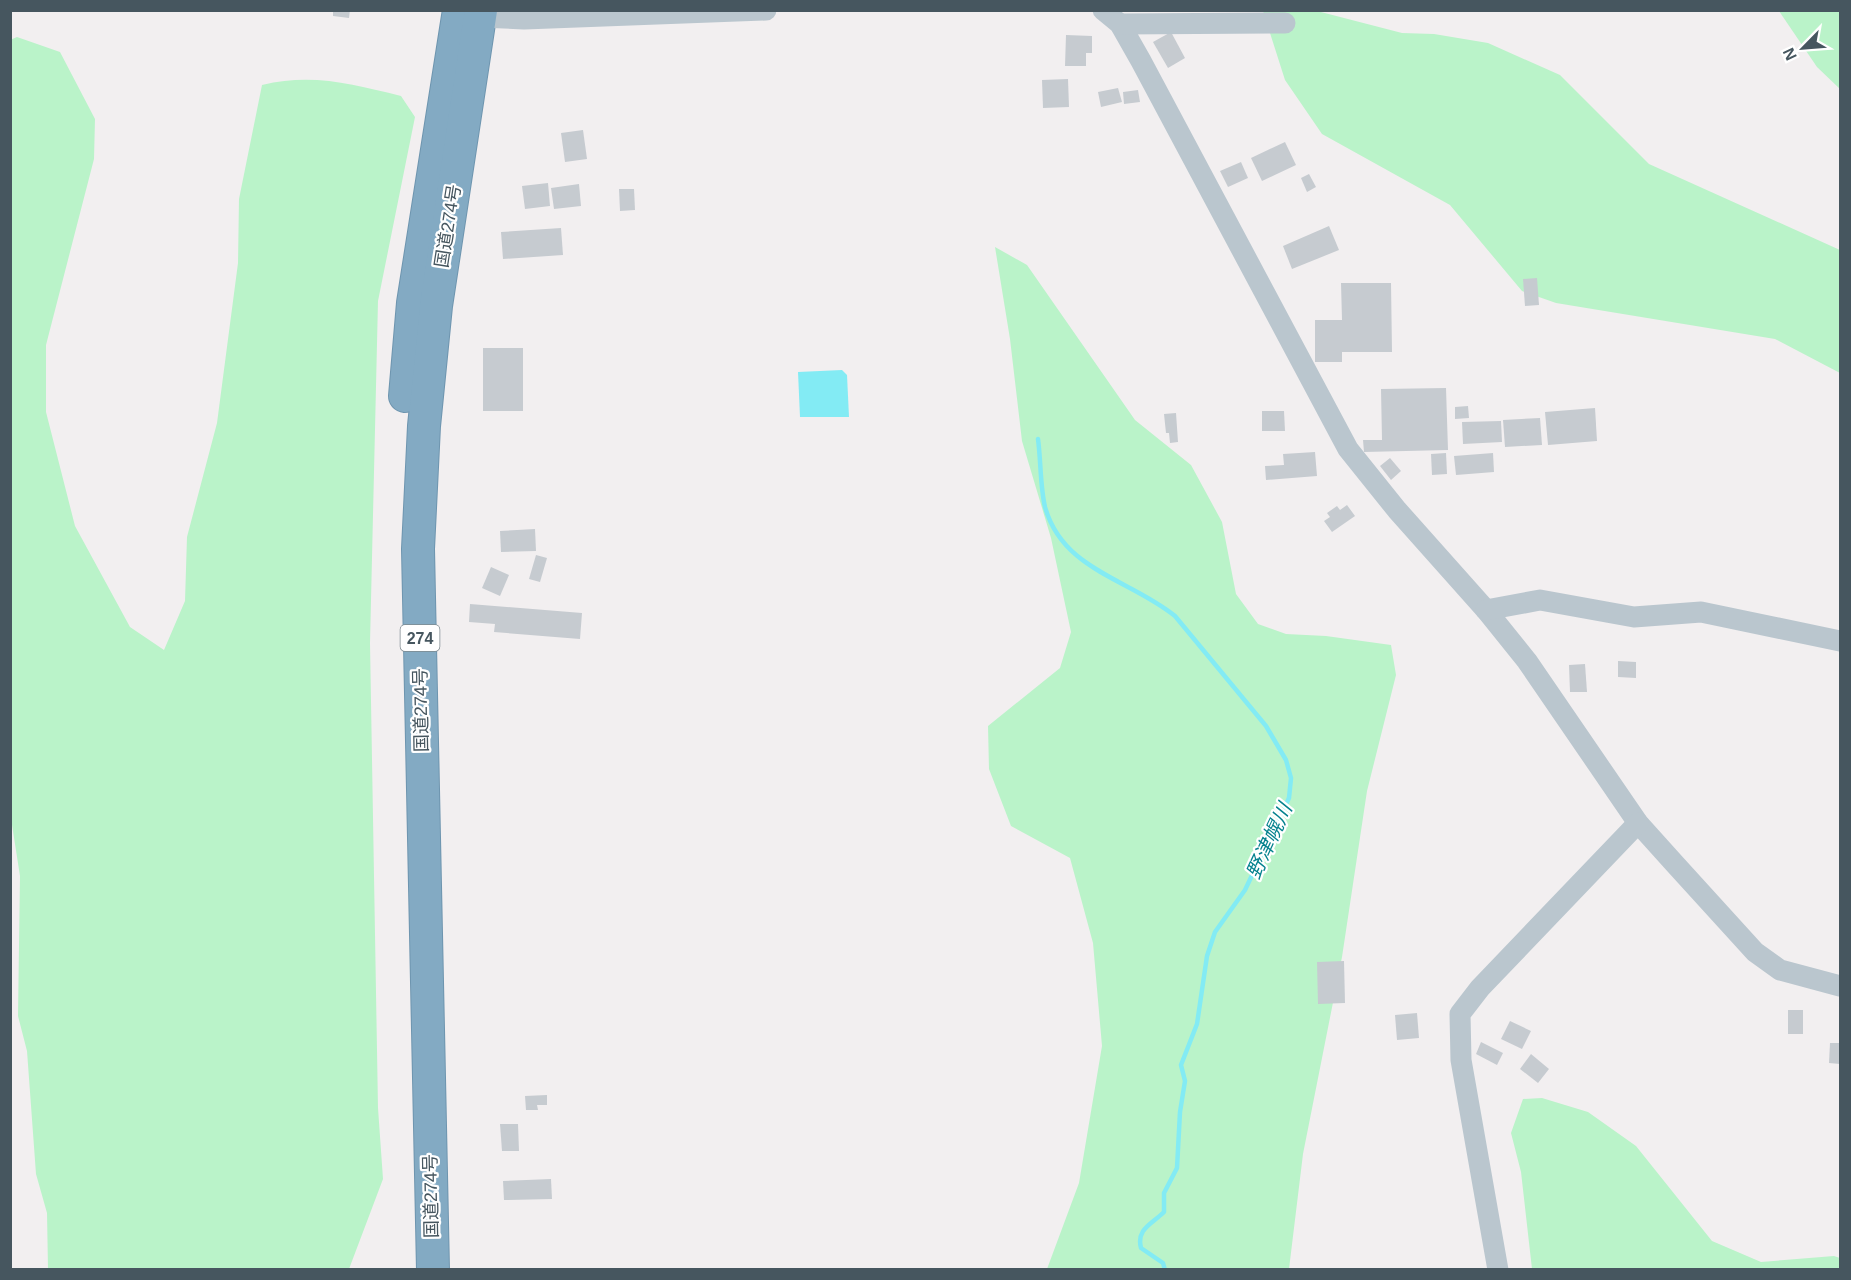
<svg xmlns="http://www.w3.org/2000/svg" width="1851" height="1280" viewBox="0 0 1851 1280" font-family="Helvetica,'Noto Sans JP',sans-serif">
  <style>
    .green { fill: #baf3c9 }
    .water { fill: #83ebf4 }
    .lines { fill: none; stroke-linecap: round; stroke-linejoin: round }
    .stream { stroke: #83ebf4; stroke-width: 4.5 }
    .building { fill: #c6cbd0 }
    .highway-casing { stroke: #6e95af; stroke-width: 34 }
    .minor { stroke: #bac6ce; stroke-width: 21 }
    .highway { stroke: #83aac3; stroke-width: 32 }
    .labels { text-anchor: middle; stroke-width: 4.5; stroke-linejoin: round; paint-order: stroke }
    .shield { fill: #fff; stroke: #7e898f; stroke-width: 1.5 }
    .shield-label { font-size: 16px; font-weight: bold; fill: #46565f }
    .street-label { font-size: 18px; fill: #46565f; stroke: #fff }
    .water-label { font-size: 20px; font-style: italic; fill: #04828e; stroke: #fff }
  </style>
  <rect width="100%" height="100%" fill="#f2eff0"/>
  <!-- green -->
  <g class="green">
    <path d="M1263,11H1317L1402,33L1434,34L1488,43L1560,75L1649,164L1840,250V373L1775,339L1556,303L1522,291L1450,205L1322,134L1285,80Z"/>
    <path d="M1779,11H1840V89L1817,67Z"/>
    <path d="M17,37L60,52L95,119L94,159L46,345V412L75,526L130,627L164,650L185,601L187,537L217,423L238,263L239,199L262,85C312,73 352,84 401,96L415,117L378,301L370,643L378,1108L383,1179L349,1269H48L47,1213L36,1174L27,1051L18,1016L20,876L10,812V40Z"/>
    <path d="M995,247L1027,265L1135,420L1191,465L1222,522L1236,594L1258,624L1286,634L1326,636L1391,645L1396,675L1367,791L1342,957L1303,1154L1289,1269H1047L1079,1183L1102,1046L1093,943L1070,858L1011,826L989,769L988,726L1060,668L1071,632L1051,538L1022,441L1010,339Z"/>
    <path d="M1542,1098L1588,1112L1636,1146L1712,1241L1761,1262L1834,1256L1840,1258V1269H1532L1521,1172L1511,1133L1523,1099Z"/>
  </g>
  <!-- water -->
  <path class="water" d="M842,370L847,375L849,417H800L798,372Z"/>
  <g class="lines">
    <!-- stream -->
    <path class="stream" d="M1038,439C1041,461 1040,486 1045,507C1063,571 1130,579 1175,616L1266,726L1286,760L1291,778L1289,798L1245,890L1215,932L1207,956L1197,1024L1181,1065L1185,1081L1180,1112L1177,1168L1164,1193V1212C1152,1224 1136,1229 1141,1248L1163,1263L1165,1270"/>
  </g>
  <!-- building -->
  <g class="building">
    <path d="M333,10H350L349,18L333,16Z"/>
    <path d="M1171,32L1185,58L1168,68L1153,42Z"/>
    <path d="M1066,35L1092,36V53H1086V66H1065Z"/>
    <path d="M1068,79L1069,107L1043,108L1042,80Z"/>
    <path d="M1118,88L1122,102L1101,107L1098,92Z"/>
    <path d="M1138,90L1140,102L1124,104L1123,92Z"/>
    <path d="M583,130L587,159L565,162L561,133Z"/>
    <path d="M1285,142L1296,165L1262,181L1251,158Z"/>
    <path d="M1241,162L1248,178L1228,187L1220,171Z"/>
    <path d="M1309,174L1316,187L1307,192L1301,178Z"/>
    <path d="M548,183L550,206L525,209L522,186Z"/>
    <path d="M579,184L581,206L554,209L551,188Z"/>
    <path d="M619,189H634L635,210L620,211Z"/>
    <path d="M1329,226L1339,250L1292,269L1283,246Z"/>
    <path d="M561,228L563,255L503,259L501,232Z"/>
    <path d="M1537,278L1539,305L1525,306L1523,279Z"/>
    <path d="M1341,283H1391L1392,352H1342V362H1315V320H1342Z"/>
    <rect x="483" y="348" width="40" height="63"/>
    <path d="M1446,388L1448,450L1364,452L1363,440H1382L1381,389Z"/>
    <path d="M1468,406L1469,418L1455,419V407Z"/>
    <path d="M1595,408L1597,441L1548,445L1545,412Z"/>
    <path d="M1262,411H1284L1285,431H1262Z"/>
    <path d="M1176,413L1178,442L1170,443L1169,433H1166L1164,414Z"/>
    <path d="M1540,418L1542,445L1505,447L1503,420Z"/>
    <path d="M1501,421L1502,442L1463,444L1462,422Z"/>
    <path d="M1315,452L1317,476L1266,480L1265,466L1284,465L1283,454Z"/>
    <path d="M1446,453L1447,474L1432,475L1431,454Z"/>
    <path d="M1493,453L1494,472L1456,475L1454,456Z"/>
    <path d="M1390,458L1401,471L1391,480L1380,466Z"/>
    <path d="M1347,505L1355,516L1332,532L1324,521L1330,517L1327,513L1337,506L1340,510Z"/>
    <path d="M535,529L536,551L501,552L500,531Z"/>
    <path d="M536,555L547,558L540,582L529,579Z"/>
    <path d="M491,567L509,575L500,596L482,588Z"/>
    <path d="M470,604L582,613L580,639L494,632L495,624L469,622Z"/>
    <path d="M1618,661L1636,662V678L1618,677Z"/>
    <path d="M1585,664L1587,692H1570L1569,665Z"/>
    <path d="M1344,961L1345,1003L1318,1004L1317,962Z"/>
    <rect x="1788" y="1010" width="15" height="24"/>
    <path d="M1417,1013L1419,1038L1397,1040L1395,1015Z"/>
    <path d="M1510,1021L1531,1031L1522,1049L1501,1039Z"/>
    <path d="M1481,1042L1503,1053L1497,1065L1476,1054Z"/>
    <path d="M1830,1043H1840V1064L1829,1063Z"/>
    <path d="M1531,1054L1549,1069L1538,1083L1520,1069Z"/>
    <path d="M547,1095V1105H537L538,1110H526L525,1096Z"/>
    <path d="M500,1124H518L519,1151H502Z"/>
    <path d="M551,1179L552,1199L504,1200L503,1181Z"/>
  </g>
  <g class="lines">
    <!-- highway casing -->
    <g class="highway-casing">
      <g id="highway">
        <path d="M405,396L413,303L459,10"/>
        <path d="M433,1270L418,549L424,426L436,306L481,10"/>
      </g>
    </g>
    <!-- minor -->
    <g class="minor">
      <path d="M1103,10L1120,24L1141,61L1348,449L1397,510L1486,610L1527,661L1638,823L1674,863L1755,952L1780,970L1840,986"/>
      <path d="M468,13L480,17L524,19L766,10"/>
      <path d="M1120,24L1285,23"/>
      <path d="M1486,610L1540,600L1634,617L1701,612L1840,641"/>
      <path d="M1498,1270L1461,1060L1460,1014L1480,988L1638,823"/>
    </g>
    <!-- highway -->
    <use href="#highway" class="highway"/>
  </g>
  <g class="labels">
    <!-- shield labels -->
    <rect class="shield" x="400.5" y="625" width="39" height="26" rx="4.5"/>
    <g class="shield-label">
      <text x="420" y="644">274</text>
    </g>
    <!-- street labels -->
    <g class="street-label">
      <text transform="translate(448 226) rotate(-81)" y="6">国道274号</text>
      <text transform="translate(421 710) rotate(-91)" y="6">国道274号</text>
      <text transform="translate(431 1196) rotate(-91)" y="6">国道274号</text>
    </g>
    <!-- water labels -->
    <g class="water-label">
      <text transform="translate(1269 841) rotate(-65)" y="7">野津幌川</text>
    </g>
  </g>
  <!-- border -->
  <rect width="1851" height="1280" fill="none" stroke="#46565f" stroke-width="24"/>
  <!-- north arrow -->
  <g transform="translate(1803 48) rotate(245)" stroke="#ffffff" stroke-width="4.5" paint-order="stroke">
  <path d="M0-4.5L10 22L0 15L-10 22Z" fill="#46565f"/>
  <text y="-9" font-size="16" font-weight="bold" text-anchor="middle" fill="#46565f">N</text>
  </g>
</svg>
